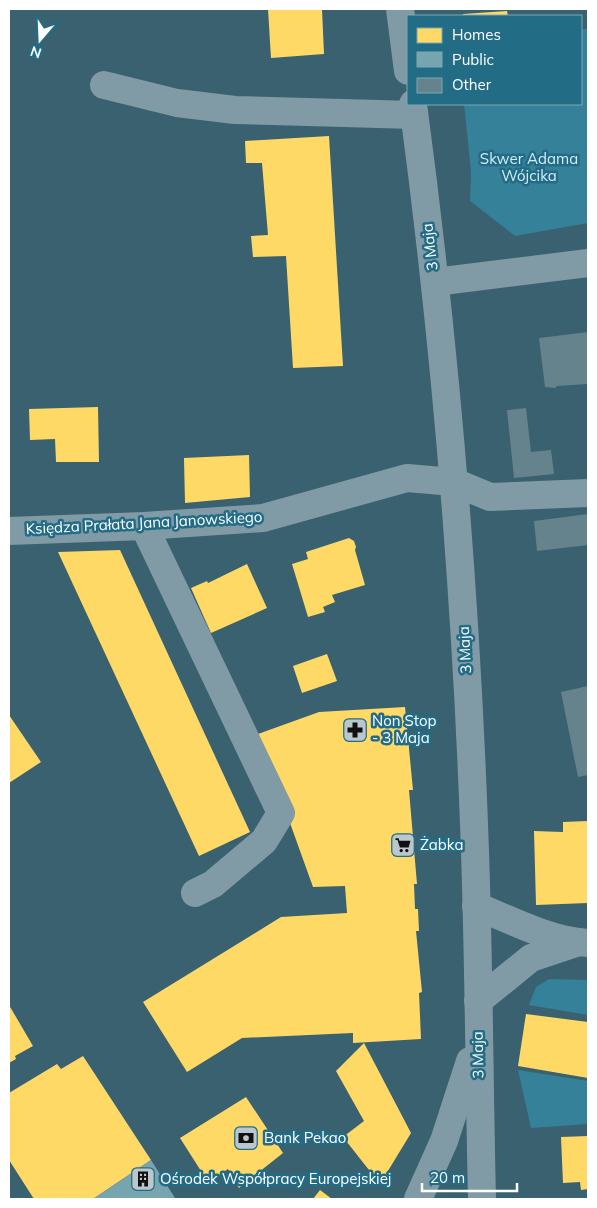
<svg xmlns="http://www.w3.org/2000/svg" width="597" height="1208" viewBox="0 0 597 1208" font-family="Mulish,sans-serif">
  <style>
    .green { fill: #358199 }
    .homes { fill: #ffd966 }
    .public { fill: #76a5af }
    .building { fill: #65838d }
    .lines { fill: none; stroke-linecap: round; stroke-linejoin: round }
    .minor { stroke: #809ba5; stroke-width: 28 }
    .labels { text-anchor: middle; stroke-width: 5; stroke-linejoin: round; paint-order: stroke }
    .park-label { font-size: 15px; fill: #d0eef7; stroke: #236c85 }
    .street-label { font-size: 15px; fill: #fff; stroke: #236c85 }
    .poi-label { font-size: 15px; fill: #fff; stroke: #236c85; text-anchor: start }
  </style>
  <rect width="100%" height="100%" fill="#39616f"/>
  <!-- green -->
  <g class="green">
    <path d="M581,29H588V223L515,236L470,201L471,172L464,104H581Z"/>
    <path d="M549,979L588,980V1015L529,1005L536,987Z"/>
    <path d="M518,1070L588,1081V1124L531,1128Z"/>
  </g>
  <!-- homes -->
  <g class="homes">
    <path d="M268,9H322L324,54L271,58Z"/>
    <path d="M507,11L508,16H463V14Z"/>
    <path d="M329,136L343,366L293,368L286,256L253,257L251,236L268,235L262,163H246L245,141Z"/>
    <path d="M98,407L99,462H56L55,439L30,440L29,409Z"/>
    <path d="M249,455L250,497L185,503L184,458Z"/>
    <path d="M349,538L354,541L356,547L355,550L365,585L332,595L335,602L323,607L325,612L308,617L292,564L308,559L306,552Z"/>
    <path d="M120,550L250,832L199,856L58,552Z"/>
    <path d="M247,564L267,608L211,633L191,588L207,581L208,583Z"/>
    <path d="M327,654L337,681L302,693L293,666Z"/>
    <path d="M405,707L413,790H409L417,884H414L415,909H418L419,931H416L422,992L419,993L421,1039L353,1043V1033L242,1038L187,1072L143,1002L281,917L347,913L345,886L313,887L258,734L319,712Z"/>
    <path d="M9,715L41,762L9,783Z"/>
    <path d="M588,821V903L536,905L534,831L563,832V822Z"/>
    <path d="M9,1005L33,1046L15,1056L16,1059L9,1063Z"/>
    <path d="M526,1014L588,1022V1078L518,1066Z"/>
    <path d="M364,1043L411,1133L380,1184L343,1137L364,1121L336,1071Z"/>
    <path d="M83,1056L151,1160L93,1199H34L9,1160V1093L57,1064L61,1069Z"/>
    <path d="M246,1097L283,1153L239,1188L228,1169L208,1182L180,1138Z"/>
    <path d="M588,1136V1189L581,1190L580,1182L563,1183L561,1137Z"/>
    <path d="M320,1190L332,1199H313Z"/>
  </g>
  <!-- public -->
  <path class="public" d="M151,1160L175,1198L93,1199Z"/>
  <!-- building -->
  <g class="building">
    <path d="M588,332V384L557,386L555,388L545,387L539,338Z"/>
    <path d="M526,408L531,452L551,450L554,474L514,478L507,410Z"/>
    <path d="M588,514V545L537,551L534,521Z"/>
    <path d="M588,686V775L578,777L561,692Z"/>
  </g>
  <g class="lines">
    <!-- minor -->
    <g class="minor">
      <path d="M400,9L408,71"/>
      <path d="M104,85L177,103L235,110L414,115"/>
      <path d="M413,104C445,343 465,583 474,824C479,949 479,1074 482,1199"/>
      <path d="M435,282L588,263"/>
      <path d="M144,526L281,813L264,841L213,884L195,893"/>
      <path d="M9,531L144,526L263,518L407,478L454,482L490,497L588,493"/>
      <path d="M476,906C511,920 550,941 588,943"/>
      <path d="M478,1001L531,958L579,942"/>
      <path d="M418,1199L444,1141L470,1061"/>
    </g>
  </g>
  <!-- icons -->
  <defs>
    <g id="pharmacy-square" transform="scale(1.25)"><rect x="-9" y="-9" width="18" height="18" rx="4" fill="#bac8cd" stroke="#236c85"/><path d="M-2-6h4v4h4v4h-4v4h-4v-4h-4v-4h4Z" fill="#111"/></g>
    <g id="supermarket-square" transform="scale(1.25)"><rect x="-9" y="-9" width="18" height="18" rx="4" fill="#bac8cd" stroke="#236c85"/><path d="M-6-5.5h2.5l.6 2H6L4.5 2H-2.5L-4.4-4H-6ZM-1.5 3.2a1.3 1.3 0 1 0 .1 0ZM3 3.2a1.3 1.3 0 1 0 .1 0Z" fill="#111"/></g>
    <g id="bank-square" transform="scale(1.25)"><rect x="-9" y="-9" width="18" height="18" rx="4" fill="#bac8cd" stroke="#236c85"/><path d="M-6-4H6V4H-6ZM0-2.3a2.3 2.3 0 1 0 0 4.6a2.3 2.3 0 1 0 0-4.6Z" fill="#111"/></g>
    <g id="building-square" transform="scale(1.25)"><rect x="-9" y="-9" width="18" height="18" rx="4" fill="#bac8cd" stroke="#236c85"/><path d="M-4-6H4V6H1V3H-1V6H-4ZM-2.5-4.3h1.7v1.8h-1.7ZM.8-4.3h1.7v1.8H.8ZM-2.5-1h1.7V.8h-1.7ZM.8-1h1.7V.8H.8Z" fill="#111"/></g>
  </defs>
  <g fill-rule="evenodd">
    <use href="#pharmacy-square" x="355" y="730"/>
    <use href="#supermarket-square" x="403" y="845"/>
    <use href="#bank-square" x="246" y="1138"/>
    <use href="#building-square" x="143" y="1179"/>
  </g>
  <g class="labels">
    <!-- park labels -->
    <g class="park-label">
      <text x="529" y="164">Skwer Adama<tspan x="529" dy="17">Wójcika</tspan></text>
    </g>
    <!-- street labels -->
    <g class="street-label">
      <text transform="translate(430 247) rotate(-97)" y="5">3 Maja</text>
      <text transform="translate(144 523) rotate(-3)" y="5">Księdza Prałata Jana Janowskiego</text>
      <text transform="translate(465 650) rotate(-93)" y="5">3 Maja</text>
      <text transform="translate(478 1055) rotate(-91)" y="5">3 Maja</text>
    </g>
    <!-- poi labels -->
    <g class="poi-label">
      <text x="372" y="726">Non Stop<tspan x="372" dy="17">- 3 Maja</tspan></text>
      <text x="420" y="850">Żabka</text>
      <text x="264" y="1143">Bank Pekao</text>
      <text x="160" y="1184">Ośrodek Współpracy Europejskiej</text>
    </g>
  </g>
  <!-- border -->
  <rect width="597" height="1208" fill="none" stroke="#ffffff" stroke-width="20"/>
  <!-- legend -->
  <rect x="407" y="15" width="175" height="90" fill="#236c85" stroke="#7ba7b6"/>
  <rect x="417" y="28" width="25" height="15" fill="#ffd966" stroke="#7ba7b6"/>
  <text x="452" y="40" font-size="15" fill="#ffffff">Homes</text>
  <rect x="417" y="52" width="25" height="15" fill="#76a5af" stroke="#7ba7b6"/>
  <text x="452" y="65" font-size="15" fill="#ffffff">Public</text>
  <rect x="417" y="78" width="25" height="15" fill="#65838d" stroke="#7ba7b6"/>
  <text x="452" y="90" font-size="15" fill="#ffffff">Other</text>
  <!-- north arrow -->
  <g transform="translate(40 40) rotate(199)" stroke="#236c85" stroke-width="4" paint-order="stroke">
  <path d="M0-4L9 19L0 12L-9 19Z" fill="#ffffff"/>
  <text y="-8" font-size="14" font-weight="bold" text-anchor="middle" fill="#ffffff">N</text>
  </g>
  <!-- scale -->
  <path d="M422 1183v8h95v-8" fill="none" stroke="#ffffff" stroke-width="2.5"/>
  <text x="430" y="1183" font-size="15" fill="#ffffff" stroke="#236c85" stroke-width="4" paint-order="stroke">20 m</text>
</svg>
